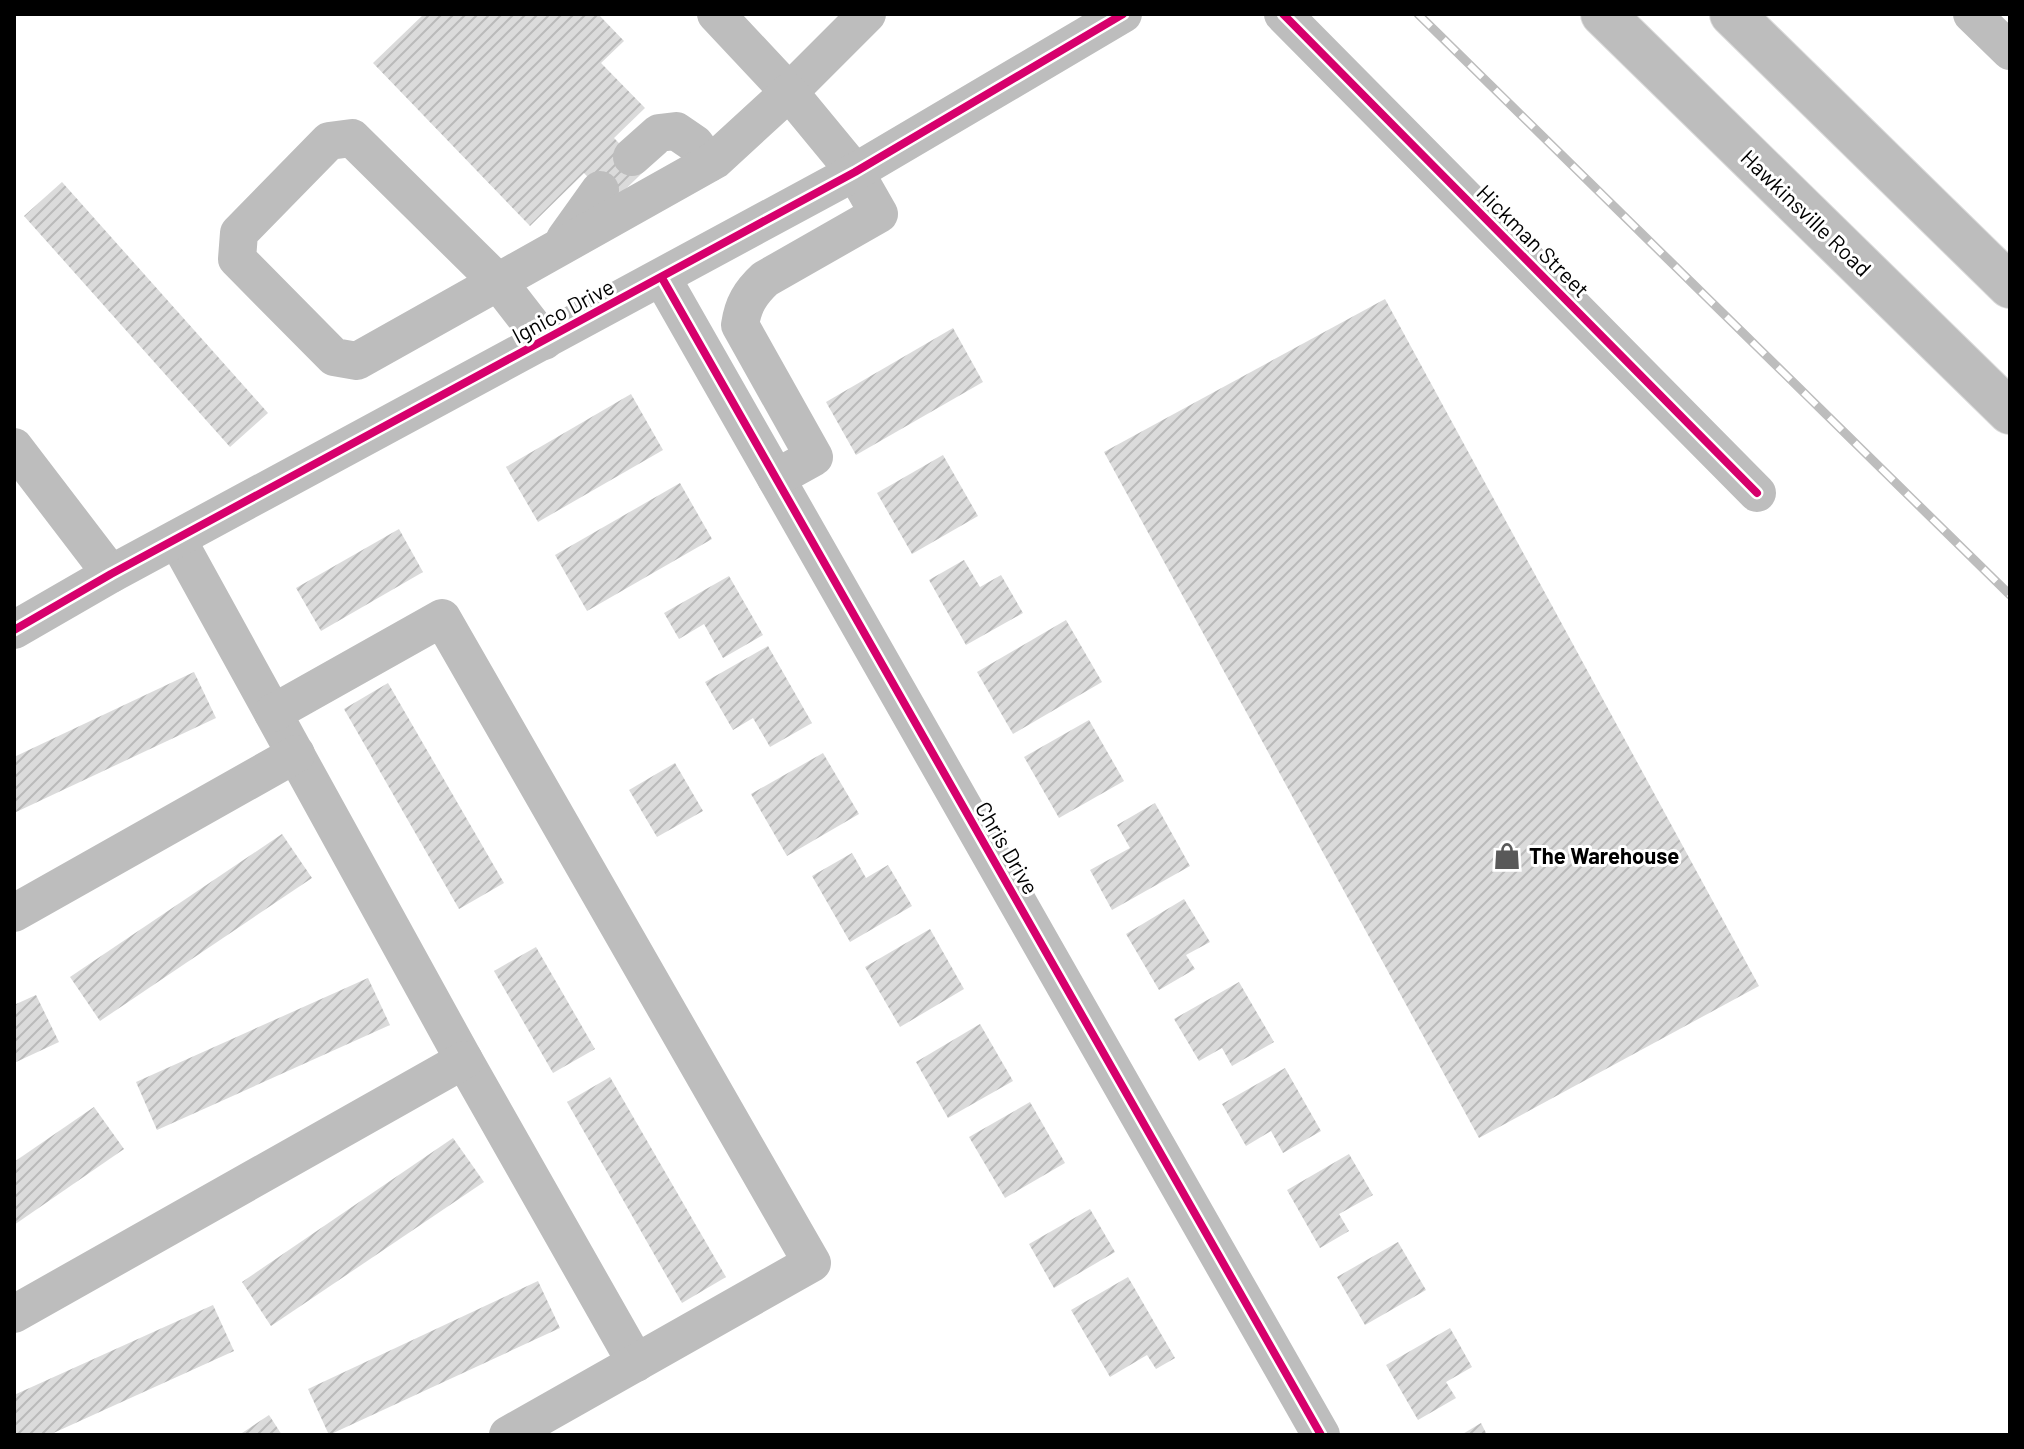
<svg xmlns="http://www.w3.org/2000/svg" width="2024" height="1449" viewBox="0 0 2024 1449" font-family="Barlow,sans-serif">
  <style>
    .building { fill: url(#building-hatch) }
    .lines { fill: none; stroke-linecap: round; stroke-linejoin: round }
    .major-casing { stroke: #dbdbdb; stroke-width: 46 }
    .minor { stroke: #bdbdbd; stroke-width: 38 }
    .major { stroke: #bdbdbd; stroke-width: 44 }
    .rail-casing { stroke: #bdbdbd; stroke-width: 9 }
    .rail { stroke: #fff; stroke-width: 6; stroke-dasharray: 18; stroke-linecap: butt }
    .cycleway-casing { stroke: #fff; stroke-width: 13 }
    .cycleway { stroke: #d6006c; stroke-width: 8 }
    .labels { text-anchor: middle; stroke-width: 6; stroke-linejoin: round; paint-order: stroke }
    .street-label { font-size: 22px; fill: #000; stroke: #fff }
    .poi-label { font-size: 22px; font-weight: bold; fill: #000; stroke: #fff; text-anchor: start }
  </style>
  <defs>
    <pattern id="building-hatch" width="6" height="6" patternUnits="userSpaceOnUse" patternTransform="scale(2)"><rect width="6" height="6" fill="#dbdbdb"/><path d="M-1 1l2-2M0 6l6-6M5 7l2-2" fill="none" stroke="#bababa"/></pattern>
  </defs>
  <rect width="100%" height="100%" fill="#fff"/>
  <!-- building -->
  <g class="building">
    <path d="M424,14H598L624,41L601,63L645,108L614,138L645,170L612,202L584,173L530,226L373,63Z"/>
    <path d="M62,182L268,413L230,447L24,216Z"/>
    <path d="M1385,299L1759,986L1479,1138L1104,452Z"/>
    <path d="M953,328L983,382L856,455L826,402Z"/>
    <path d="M631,394L663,450L538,522L506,467Z"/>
    <path d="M943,455L978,516L912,554L877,493Z"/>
    <path d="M680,483L712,539L587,611L555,555Z"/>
    <path d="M399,529L423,572L321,631L296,588Z"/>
    <path d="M964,560L980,587L1001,575L1023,613L966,645L929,580Z"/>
    <path d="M729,576L763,635L723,658L704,624L679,639L664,613Z"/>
    <path d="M1066,620L1102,682L1013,734L977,672Z"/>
    <path d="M768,646L812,723L770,747L753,718L733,730L705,682Z"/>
    <path d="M194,672L216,718L14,813V757Z"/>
    <path d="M388,683L504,883L459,909L344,709Z"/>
    <path d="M1089,720L1124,781L1059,818L1024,757Z"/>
    <path d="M823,753L859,814L787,856L751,794Z"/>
    <path d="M675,763L703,811L657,837L629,790Z"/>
    <path d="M1155,803L1190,866L1112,910L1090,870L1130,848L1117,825Z"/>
    <path d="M282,834L312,878L100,1021L70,977Z"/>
    <path d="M852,853L866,878L888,865L912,906L850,942L812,876Z"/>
    <path d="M1184,899L1210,942L1186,955L1195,969L1159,990L1126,934Z"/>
    <path d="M930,929L964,989L900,1027L865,967Z"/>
    <path d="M536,947L595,1049L553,1073L494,971Z"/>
    <path d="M368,978L390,1025L157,1130L136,1082Z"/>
    <path d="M1239,982L1274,1042L1232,1066L1222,1048L1199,1061L1174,1019Z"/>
    <path d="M36,995L59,1042L14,1063V1005Z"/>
    <path d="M980,1024L1013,1081L948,1118L916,1062Z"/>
    <path d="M1285,1068L1321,1131L1283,1153L1271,1131L1246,1146L1222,1104Z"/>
    <path d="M610,1077L726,1277L682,1303L567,1102Z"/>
    <path d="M1030,1102L1065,1163L1005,1198L969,1137Z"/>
    <path d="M94,1107L124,1149L14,1225V1162Z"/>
    <path d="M453,1138L484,1182L271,1326L242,1282Z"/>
    <path d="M1349,1154L1373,1195L1339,1214L1349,1231L1320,1248L1287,1190Z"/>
    <path d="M1090,1209L1115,1252L1054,1288L1029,1244Z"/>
    <path d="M1398,1242L1426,1290L1365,1325L1337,1277Z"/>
    <path d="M1128,1277L1175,1358L1156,1369L1147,1355L1110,1377L1071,1310Z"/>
    <path d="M538,1281L560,1328L329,1435L308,1389Z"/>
    <path d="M213,1305L234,1351L49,1435H14V1395Z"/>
    <path d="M1450,1328L1472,1367L1446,1382L1456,1398L1418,1420L1386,1365Z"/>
    <path d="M269,1415L282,1435H239Z"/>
    <path d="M1481,1423L1487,1435H1461Z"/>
  </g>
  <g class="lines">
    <!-- major casing -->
    <g class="major-casing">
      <g id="major">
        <path d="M1603,14L2010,412"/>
        <path d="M1732,14L2010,286"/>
      </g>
    </g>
    <!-- minor -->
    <g class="minor">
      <path d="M716,14L789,92L867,14"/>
      <path d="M1283,14L1757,493"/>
      <path d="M1972,14L2010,51"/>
      <path d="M632,157L659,133L676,131L695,144L709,163"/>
      <path d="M565,239L600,190"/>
      <path d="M662,278L1321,1435"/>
      <path d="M544,341L499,283L352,138L329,141L239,233L237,259L334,357L357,361L715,160L789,92L855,172L879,214L765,279C750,293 743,305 740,325L814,457L776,478"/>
      <path d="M14,447L111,574"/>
      <path d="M177,539L464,1060L636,1363"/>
      <path d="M14,630L111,574L855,172L1123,14"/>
      <path d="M273,713L442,618L812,1263L508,1435"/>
      <path d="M14,913L296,754"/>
      <path d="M14,1314L464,1060"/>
    </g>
    <!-- major -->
    <use href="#major" class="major"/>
    <!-- rail casing -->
    <g class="rail-casing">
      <path id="rail" d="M1418,14L2010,595"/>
    </g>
    <!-- rail -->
    <use href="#rail" class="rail"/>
    <!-- cycleway casing -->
    <g class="cycleway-casing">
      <g id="cycleway">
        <path d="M1283,14L1757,493"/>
        <path d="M662,278L1321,1435"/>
        <path d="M14,630L111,574L855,172L1123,14"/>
      </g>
    </g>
    <!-- cycleway -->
    <use href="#cycleway" class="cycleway"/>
  </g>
  <!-- icons -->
  <defs>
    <g id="shop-bare" transform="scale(2.16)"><path d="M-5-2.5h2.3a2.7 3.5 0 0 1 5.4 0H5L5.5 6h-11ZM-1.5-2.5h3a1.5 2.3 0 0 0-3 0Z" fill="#595959" stroke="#fff" stroke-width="2.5" paint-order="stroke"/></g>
  </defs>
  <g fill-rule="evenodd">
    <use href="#shop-bare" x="1507" y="856"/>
  </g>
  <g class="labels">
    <!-- street labels -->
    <g class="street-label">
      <text transform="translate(1806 213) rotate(44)" y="8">Hawkinsville Road</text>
      <text transform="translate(1533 241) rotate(45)" y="8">Hickman Street</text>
      <text transform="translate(563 311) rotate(-28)" y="8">Ignico Drive</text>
      <text transform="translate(1007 848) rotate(60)" y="8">Chris Drive</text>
    </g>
    <!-- poi labels -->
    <g class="poi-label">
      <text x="1529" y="864">The Warehouse</text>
    </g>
  </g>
  <!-- border -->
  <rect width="2024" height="1449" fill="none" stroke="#000000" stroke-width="32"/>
</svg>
